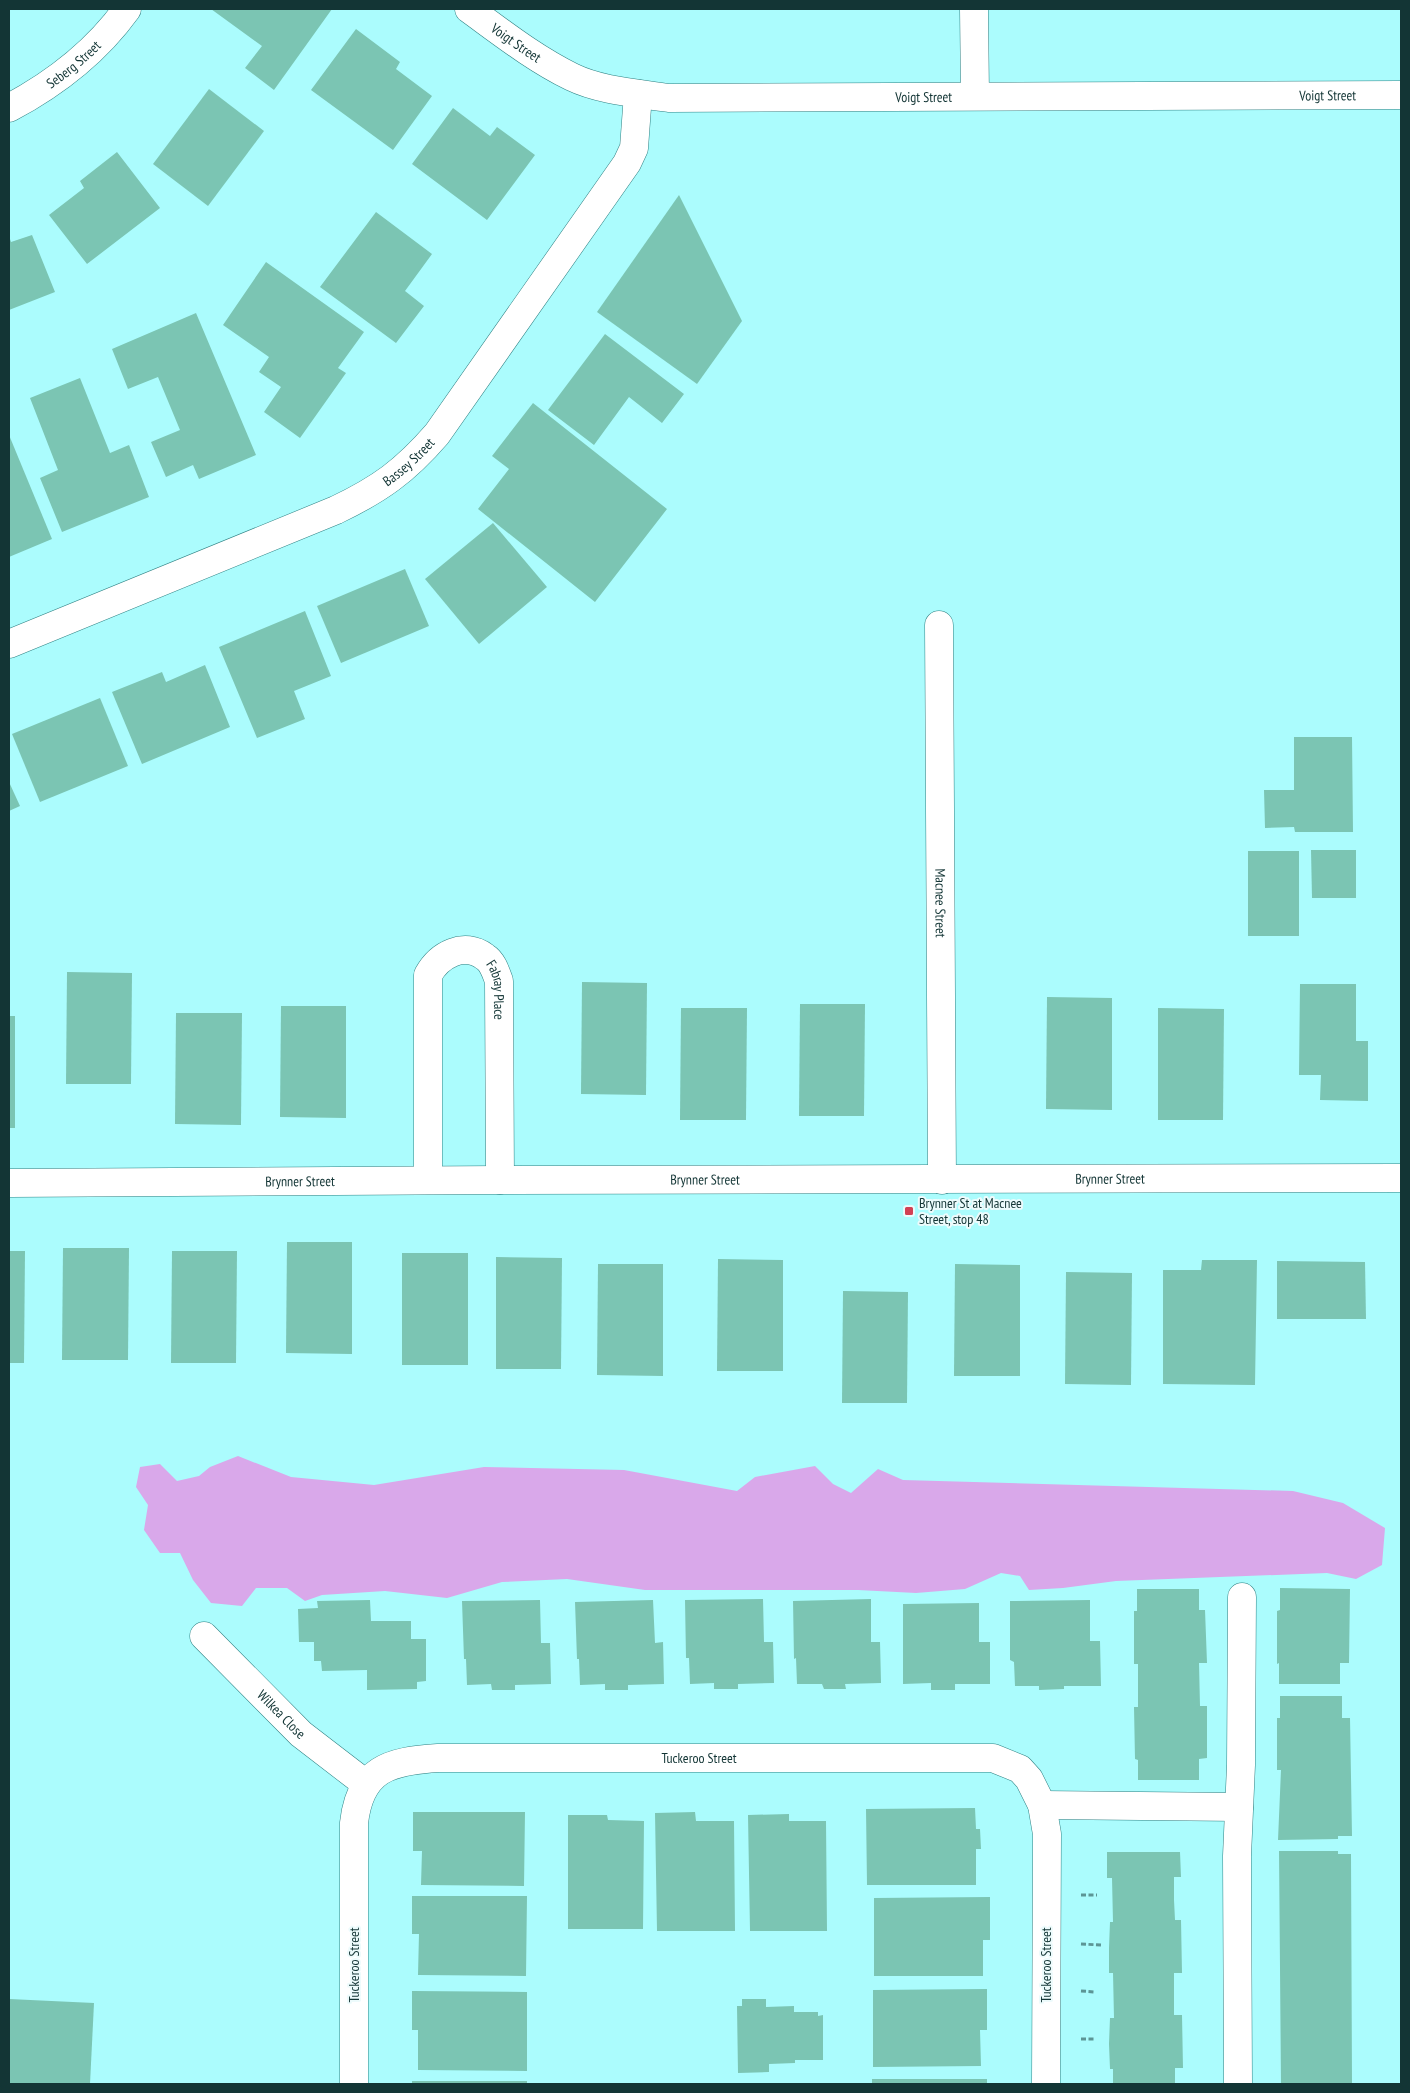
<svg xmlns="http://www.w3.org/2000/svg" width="1410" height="2093" viewBox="0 0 1410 2093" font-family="'PT Sans Narrow',sans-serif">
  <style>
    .green { fill: #d9a8ea }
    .building { fill: #7bc5b3 }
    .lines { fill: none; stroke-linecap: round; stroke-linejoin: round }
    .street-casing { stroke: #2f8183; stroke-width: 29 }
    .path { stroke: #5c9595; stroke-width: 3; stroke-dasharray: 5 2.5; stroke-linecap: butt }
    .street { stroke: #fff; stroke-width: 28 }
    .poi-dot { fill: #d14154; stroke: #edfbfc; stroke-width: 2 }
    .labels { text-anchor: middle; stroke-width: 4; stroke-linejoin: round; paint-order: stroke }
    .street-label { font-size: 14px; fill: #133535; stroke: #edfbfc }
    .poi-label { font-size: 14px; fill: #133535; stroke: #edfbfc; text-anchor: start }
  </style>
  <rect width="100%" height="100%" fill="#abfcfd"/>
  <!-- green -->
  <path class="green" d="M238,1456L291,1477L374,1485L484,1467L624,1470L737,1491L755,1477L815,1466L833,1484L851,1493L878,1469L903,1480L1293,1491L1343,1503L1385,1528L1382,1565L1356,1579L1327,1573L1116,1581L1063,1588L1029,1590L1020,1576L1001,1573L965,1589L916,1593L858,1590H645L567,1579L502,1582L447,1598L385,1591L322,1595L305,1601L287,1588H256L242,1606L211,1603L193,1580L180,1553H160L144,1530L148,1505L136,1487L140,1467L160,1464L177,1481L199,1476L210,1467Z"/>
  <!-- building -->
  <g class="building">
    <path d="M211,9H332L274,90L245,68L262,46Z"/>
    <path d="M356,29L400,62L396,69L432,96L393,150L311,90Z"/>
    <path d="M209,89L264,131L208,206L153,164Z"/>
    <path d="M453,108L490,136L497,127L535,155L487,220L412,164Z"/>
    <path d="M117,152L160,208L87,264L49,215L84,188L80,181Z"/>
    <path d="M679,195L742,321L697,384L597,312Z"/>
    <path d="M376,212L432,254L405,291L424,306L396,343L320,287Z"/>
    <path d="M32,235L55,292L9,310V236L11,242Z"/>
    <path d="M266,262L364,332L338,368L346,373L300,438L264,412L281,387L259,372L269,357L223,325Z"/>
    <path d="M196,313L256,455L199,479L193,465L166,477L151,442L180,430L158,377L128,389L112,349Z"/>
    <path d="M605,334L684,394L662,423L629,397L594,445L548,410Z"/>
    <path d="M80,378L110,453L129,445L149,497L62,532L40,478L58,470L30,398Z"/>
    <path d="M533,403L667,509L595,602L478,509L509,469L492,456Z"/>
    <path d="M9,435L52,539L9,557Z"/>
    <path d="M493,523L547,587L479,644L425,579Z"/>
    <path d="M405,569L429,626L341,663L317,606Z"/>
    <path d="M305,611L331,676L294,691L305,719L257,738L219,647Z"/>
    <path d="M205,665L230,727L142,764L112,692L162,672L166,682Z"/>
    <path d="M100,698L128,766L40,802L12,734Z"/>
    <path d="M1294,737H1352L1353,832H1295L1294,827L1265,828L1264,790H1294Z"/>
    <path d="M9,782L20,806L9,811Z"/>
    <path d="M1311,850H1356V898H1312Z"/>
    <rect x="1248" y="851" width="51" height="85"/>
    <path d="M67,972L132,973L131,1084H66Z"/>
    <path d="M582,982L647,983L646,1095L581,1094Z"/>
    <path d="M1300,984H1356V1041H1368V1101L1320,1100L1321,1075H1299Z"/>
    <path d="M1047,997L1112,998V1110L1046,1109Z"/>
    <path d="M800,1004H865L864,1116H799Z"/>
    <path d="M281,1006H346V1118L280,1117Z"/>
    <path d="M681,1008H747L746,1120H680Z"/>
    <path d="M1158,1008L1224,1009L1223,1120H1158Z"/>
    <path d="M176,1013H242L241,1125L175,1124Z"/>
    <rect x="9" y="1016" width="6" height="112"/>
    <path d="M287,1242H352V1354L286,1353Z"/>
    <path d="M63,1248H129L128,1360H62Z"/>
    <path d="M9,1251H25L24,1363H9Z"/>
    <path d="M172,1251H237L236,1363H171Z"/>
    <rect x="402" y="1253" width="66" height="112"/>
    <path d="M496,1257L562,1258L561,1369H496Z"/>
    <path d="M718,1259L783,1260V1371H717Z"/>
    <path d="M1202,1260H1257L1255,1385L1163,1384V1270H1201Z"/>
    <path d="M1277,1261L1365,1262L1366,1319H1277Z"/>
    <path d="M598,1264H663V1376L597,1375Z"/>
    <path d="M955,1264L1020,1265V1376H954Z"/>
    <path d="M1066,1272L1132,1273L1131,1385L1065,1384Z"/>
    <path d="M843,1291L908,1292L907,1403H842Z"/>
    <path d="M1280,1588L1350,1589L1349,1663H1340V1684H1279V1663L1277,1664V1611L1280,1610Z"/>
    <path d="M1137,1589H1199V1610H1205L1207,1663H1199L1200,1706H1207V1758L1199,1759V1780H1138V1760L1135,1759L1134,1707H1138V1664H1134V1611H1137Z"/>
    <path d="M763,1599L764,1642H773L774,1683L738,1684V1689H714V1683L690,1684L689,1658H686L685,1600Z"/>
    <path d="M871,1599V1642H880L881,1683L845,1684L846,1689H824L822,1684H797L796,1658L794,1659L793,1601Z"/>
    <path d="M370,1600L371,1621H411V1639H426V1681L417,1682V1689L367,1690V1670L322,1671L321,1661H314V1642H299L298,1609L318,1608L317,1601Z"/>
    <path d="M540,1600L541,1643H550L551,1684L515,1685V1690H492L491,1684L467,1685L466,1659H464L462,1601Z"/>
    <path d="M653,1600L655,1643L663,1642L664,1684L628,1685V1690H605V1684L580,1685L579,1659H577L575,1602Z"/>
    <path d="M1090,1600V1641H1100L1101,1686H1064V1689L1039,1690V1686H1015L1014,1662L1010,1660V1601Z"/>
    <path d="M979,1603V1642H990V1684H955V1690H931V1683L903,1684V1604Z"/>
    <path d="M1280,1696H1342V1718H1350L1352,1836H1338V1839L1278,1840L1281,1770H1277V1718H1280Z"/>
    <path d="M975,1808L976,1829H980L981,1849H976V1885H867L866,1809Z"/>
    <path d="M413,1812H525L524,1886L421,1885L422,1851H413Z"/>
    <path d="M695,1812L696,1821H734L735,1931H657L655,1813Z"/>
    <path d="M789,1814V1821H826L827,1931H750L748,1815Z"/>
    <path d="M568,1815H607L608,1820L644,1821L643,1929H568Z"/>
    <path d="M1279,1851H1338V1854H1351L1352,2084H1281Z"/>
    <path d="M1107,1852H1180L1181,1877H1174V1900L1175,1920H1181L1182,1973H1174V2015H1182L1183,2068H1175V2084H1113V2069H1110L1109,2044L1110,2018H1114L1113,1973H1109V1948L1110,1922H1113L1112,1878H1107Z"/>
    <path d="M412,1896H527L526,1976L418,1975L419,1934H412Z"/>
    <path d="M990,1897V1940H983V1976H874V1898Z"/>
    <path d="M987,1989V2030H980L981,2066L873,2067V1990Z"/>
    <path d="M412,1991L527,1992V2071L418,2070V2030H412Z"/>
    <path d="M9,1999L94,2003L90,2084H9Z"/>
    <path d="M742,1999H766V2007L794,2006V2012H818V2016L823,2015V2060H795V2063L769,2064V2072L738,2073L737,2006H742Z"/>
    <rect x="872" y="2079" width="115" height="5"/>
    <rect x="412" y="2081" width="115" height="3"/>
  </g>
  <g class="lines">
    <!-- street casing -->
    <g class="street-casing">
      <g id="street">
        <path id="s1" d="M469,9C502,33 535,59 572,77C601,91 637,93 669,98L1401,95"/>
        <path d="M974,9L975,96"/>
        <path id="s2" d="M9,108C56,83 96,52 127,9"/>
        <path id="s3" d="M939,625L942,1180"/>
        <path id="s4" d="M9,644L336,510C380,489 405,471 437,434L627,163L634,148L638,94"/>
        <path id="s5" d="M428,1180V975C439,955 464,941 485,957C493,962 496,973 499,981L500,1180"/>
        <path id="s6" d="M9,1183L500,1180L1401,1178"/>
        <path id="s7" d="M204,1636L301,1734L366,1784"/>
        <path d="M1042,1805L1239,1807"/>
        <path id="s8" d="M354,2084V1823C360,1769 389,1761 438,1758H993L1020,1769L1029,1779L1042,1805L1047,1834L1046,2084"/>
        <path d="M1238,2084L1237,1856L1241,1765L1242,1597"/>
      </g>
    </g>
    <!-- path -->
    <g class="path">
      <path d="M1081,1895H1097"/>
      <path d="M1081,1944L1101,1945"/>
      <path d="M1081,1991L1095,1992"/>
      <path d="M1081,2039H1094"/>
    </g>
    <!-- street -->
    <use href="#street" class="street"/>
  </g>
  <!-- markers -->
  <rect class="poi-dot" x="904" y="1206" width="10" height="10" rx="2.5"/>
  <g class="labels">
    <!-- street labels -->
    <g class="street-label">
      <text dy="5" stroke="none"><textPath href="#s1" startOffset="58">Voigt Street</textPath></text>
      <text dy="5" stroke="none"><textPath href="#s2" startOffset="78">Seberg Street</textPath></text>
      <text dy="5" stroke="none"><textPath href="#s1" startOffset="882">Voigt Street</textPath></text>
      <text dy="5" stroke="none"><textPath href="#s1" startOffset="478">Voigt Street</textPath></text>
      <text dy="5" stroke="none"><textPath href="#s4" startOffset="441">Bassey Street</textPath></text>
      <text dy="5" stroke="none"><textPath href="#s3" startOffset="278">Macnee Street</textPath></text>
      <text dy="5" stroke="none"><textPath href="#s5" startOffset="310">Fabray Place</textPath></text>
      <text dy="5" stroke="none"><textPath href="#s6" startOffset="1101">Brynner Street</textPath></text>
      <text dy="5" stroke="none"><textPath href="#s6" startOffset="696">Brynner Street</textPath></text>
      <text dy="5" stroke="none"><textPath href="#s6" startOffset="291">Brynner Street</textPath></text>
      <text dy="5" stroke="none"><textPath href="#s7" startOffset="110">Wilkea Close</textPath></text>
      <text dy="5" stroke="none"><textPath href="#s8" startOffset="642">Tuckeroo Street</textPath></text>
      <text transform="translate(354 1965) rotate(-90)" y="5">Tuckeroo Street</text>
      <text transform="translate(1046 1965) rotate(-90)" y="5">Tuckeroo Street</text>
    </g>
    <!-- poi labels -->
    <g class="poi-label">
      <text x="919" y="1208">Brynner St at Macnee<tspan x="919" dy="16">Street, stop 48</tspan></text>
    </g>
  </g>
  <!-- border -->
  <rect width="1410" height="2093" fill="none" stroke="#133535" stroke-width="20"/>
</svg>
